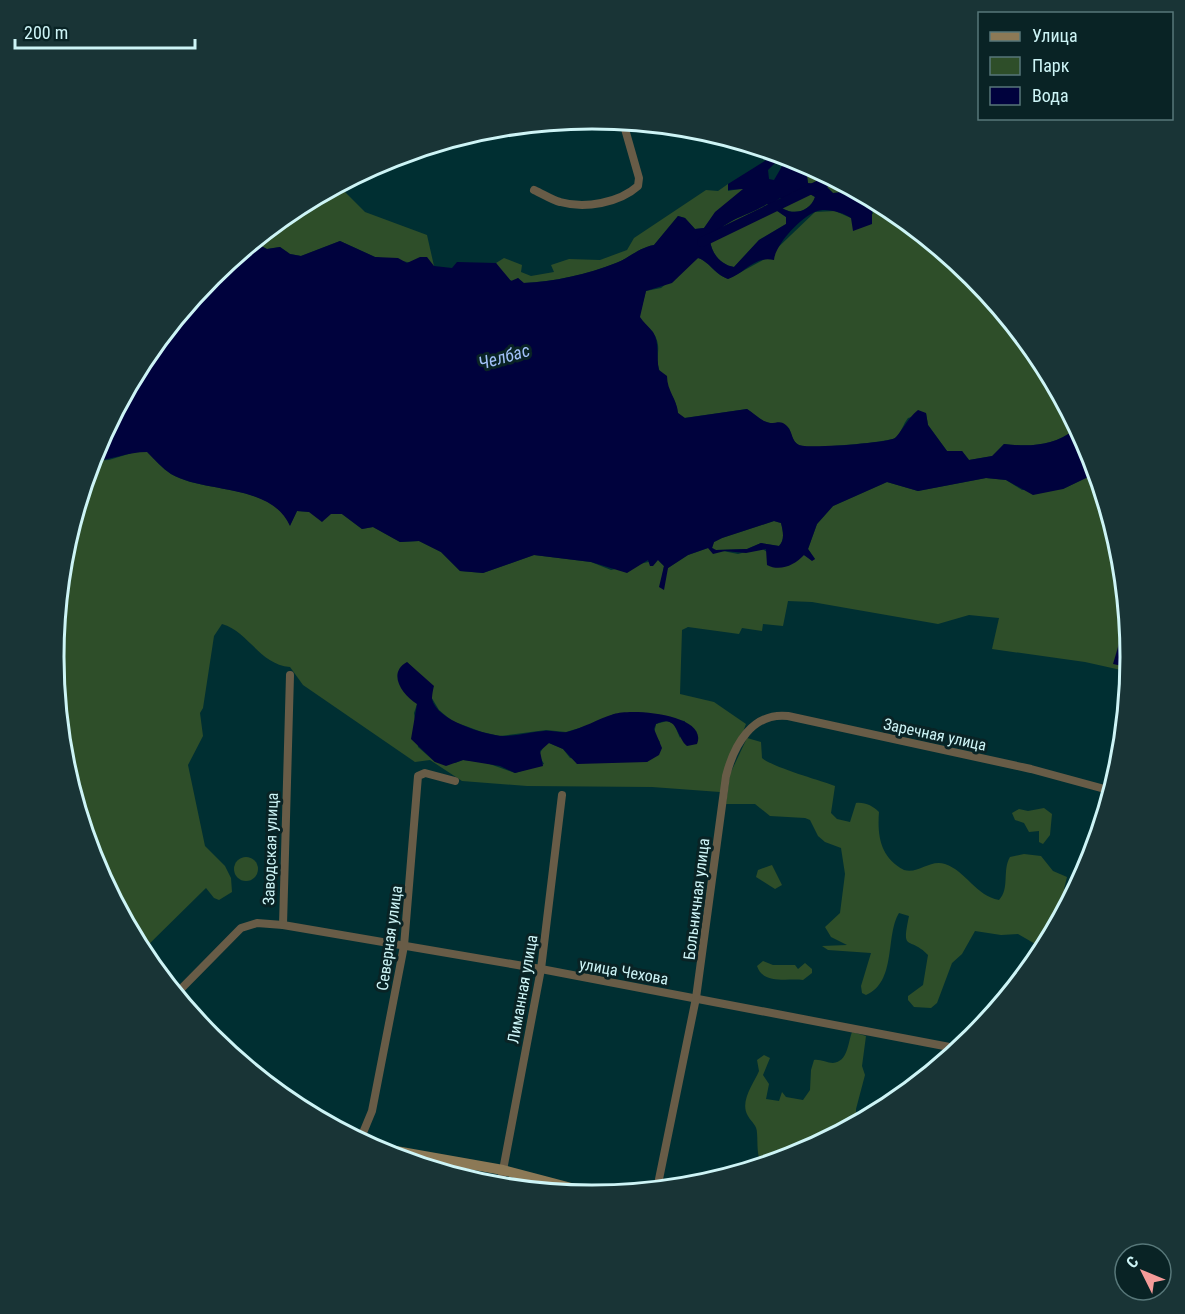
<svg xmlns="http://www.w3.org/2000/svg" width="1185" height="1314" viewBox="0 0 1185 1314" font-family="'Roboto Condensed',sans-serif">
  <style>
    .green { fill: #2e4e29; fill-rule: evenodd }
    .water { fill: #00023d; fill-rule: evenodd }
    .lines { fill: none; stroke-linecap: round; stroke-linejoin: round }
    .stream { stroke: #00023d; stroke-width: 1.5 }
    .river { stroke: #00023d; stroke-width: 10 }
    .street { stroke: #685c47; stroke-width: 8 }
    .secondary { stroke: #8c7956; stroke-width: 10 }
    .labels { text-anchor: middle; stroke-width: 6; stroke-linejoin: round; paint-order: stroke }
    .street-label { font-size: 16px; fill: #cdf4f6; stroke: #092325 }
    .water-label { font-size: 18px; font-style: italic; fill: #a2c1f8; stroke: #092325 }
    .rim { fill: none; stroke: #cdf4f6; stroke-width: 3 }
  </style>
  <rect width="100%" height="100%" fill="#002f32"/>
  <!-- green -->
  <g class="green">
    <path d="M816,169L850,187L844,192L833,193L826,186L808,183L807,176Z"/>
    <path d="M728,184V191L745,188L715,213L704,228L695,229L685,218L678,216L654,245C638,248 631,257 616,263C588,274 553,282 523,283L518,278L514,282L505,277L496,263L504,258L522,265L521,272L531,276L554,272L551,265L569,259L600,260L627,250L634,238L706,190L718,191Z"/>
    <path d="M338,185L365,212L427,235L434,266L375,257L340,241L301,256L290,254L280,247L267,249L253,242L294,209Z"/>
    <path d="M803,190L815,197C809,215 785,217 776,201Z"/>
    <path d="M872,199C934,232 1000,300 1040,358C1057,382 1069,412 1083,438L1074,430C1054,446 1029,447 1004,444L993,456L969,460L962,451H947L928,425L926,413L908,418C903,424 901,434 895,438C889,442 813,449 802,446C793,444 792,436 789,428L763,421L747,409L684,418L678,413C676,396 663,385 659,369C656,360 659,353 658,345C657,333 646,326 639,317L646,291L661,288L698,258C710,262 713,273 728,279L767,258L815,212L835,211L851,218L873,214Z"/>
    <path d="M767,204L786,217V224L759,240L734,267C721,265 712,254 710,241C723,219 746,217 767,204Z"/>
    <path d="M135,452H148C155,460 162,468 171,474C205,494 271,483 290,525L297,511L342,514L362,529L373,527L400,542L419,541L441,552L460,571L483,573L534,555L591,562L611,570L658,560L664,566L661,584L668,568L688,555L708,548L738,554L761,548L767,552L804,555L812,560L815,559L808,549L817,524L833,506L887,482L918,491L986,478L1006,480L1022,490L1063,489L1088,477H1098L1121,552L1128,632L1123,631L1127,667L1131,655L1130,672L1085,662L992,649L999,618L969,615L938,624L812,602L788,601L783,626L763,624L762,631L742,628L739,634L688,627L682,630L680,694L714,702L746,724L720,792L652,787L527,786L462,781L430,760L415,762L303,685L290,667C259,664 249,632 222,624L214,636L203,708L200,713L203,736L188,765L205,846L225,866L231,878L232,892L219,900L214,898L206,888L142,951L95,863L64,762L54,657L64,552L92,461L109,460ZM407,662L415,670L439,710L452,721L482,732L500,736L546,730L566,732L596,723L614,714L685,721L680,738L674,724L667,721L656,724L654,734L660,742L647,762H598L570,758L563,749L549,743L545,744L539,755L544,764L515,773L484,762L463,760L455,763L435,762L418,747L414,713L417,704Z"/>
    <path d="M774,521L781,523C783,531 785,540 779,546L761,543L747,549L716,550L712,548L714,542L722,538Z"/>
    <path d="M747,738L761,742L762,758C772,767 819,780 835,786L831,813L837,819L850,822L856,803C865,802 873,806 879,812C877,837 881,858 904,870C919,874 930,859 945,864C966,871 976,896 999,900C1010,889 1002,870 1010,857L1024,854L1041,856L1053,871L1067,877L1064,889L1072,897L1044,949L1018,934L1001,935L975,931L962,954L952,963L937,1003L931,1008L914,1007L908,1000V996L923,985L928,955C909,935 901,954 909,916L899,913C885,936 897,982 866,995L862,993L861,986L871,953L828,950L822,946L847,945L831,937L825,927L840,913L845,874L841,848L825,842L818,836L810,820L805,818L770,816L755,804H726L730,774Z"/>
    <path d="M1044,808L1052,814L1050,835L1043,844L1039,842V831L1029,832L1024,823L1015,820L1012,813L1019,809L1028,811Z"/>
    <circle cx="246" cy="869" r="12"/>
    <path d="M772,865L782,885L775,889L756,877L758,870Z"/>
    <path d="M763,961L773,965H795L798,969L805,963L812,969V973L803,980C788,978 763,985 757,966Z"/>
    <path d="M852,1032L866,1036L862,1066L865,1075L856,1109V1124L798,1155L763,1165C756,1157 758,1143 757,1133C757,1125 752,1123 748,1116C739,1102 754,1083 759,1071L757,1060L764,1055L770,1058L763,1075L769,1084L766,1099L779,1101L782,1092L786,1097L803,1100L810,1090L811,1070L814,1060C820,1059 827,1063 833,1063C848,1062 848,1042 852,1032Z"/>
  </g>
  <!-- water -->
  <g class="water">
    <path d="M788,156L816,169L807,176L808,183L826,186L833,193L844,192L850,187L872,199V224L853,231L851,218C842,212 825,207 815,212C800,218 775,245 774,260C755,255 744,274 728,279C713,273 710,262 698,258L672,283L646,291L640,317C643,322 649,327 653,332C660,343 656,357 659,370L667,376C667,391 677,399 678,413L685,418L747,409C754,413 762,422 770,423C778,423 781,420 787,426C793,432 791,441 799,445C808,449 887,443 895,438C900,434 907,419 918,410L926,413L928,425L947,451H962L969,460L992,456L1004,444C1029,447 1054,446 1074,430C1088,443 1092,458 1098,477H1088L1063,489L1033,495L1006,480L986,478L918,491L887,482L833,506L817,524L808,549L815,559L812,561L804,555C795,565 780,572 767,565L766,549L746,553L725,551L713,554L708,548L688,555L668,568L664,590L659,587L664,566L658,560L653,566H650L648,560L627,573L591,562L534,555L483,573L460,571L441,552L419,541L400,542L373,527L362,529L342,514H331L322,522L309,512L297,511L290,526C271,483 206,494 171,474C162,468 155,460 147,452C128,452 111,460 92,461L145,358L212,276L253,242L267,249L280,247L290,254L301,256L340,241L375,257L398,258L407,263L420,257H427L434,266L452,268L457,262L496,263L511,281L518,278L524,283C553,282 588,274 616,263C631,257 638,248 654,245L678,216L685,218L695,229L704,228L715,212L743,189L728,190V184L771,157L777,161L768,170L769,179L774,180ZM803,190L815,197C809,215 785,217 776,201L780,198L787,199L792,193ZM767,204L786,217V224L759,240L734,267C721,265 712,254 710,241C723,219 746,217 767,204ZM774,521L781,523C783,531 785,540 779,546L761,543L747,549L716,550L712,548L714,542L722,538Z"/>
    <path d="M1123,630L1128,632L1131,655L1127,667L1113,664Z"/>
    <path d="M407,662L434,686C433,689 432,696 432,699C436,720 485,735 503,736C517,736 530,732 544,731C551,730 559,733 567,732C583,728 598,719 614,714C631,708 709,714 697,744L687,746C676,737 678,713 656,724L654,729L662,748L659,755L647,762L577,764L563,749L549,743L540,751L543,766L515,773L500,766L463,760L446,766L435,762L411,739L417,704C402,695 387,673 407,662Z"/>
  </g>
  <g class="lines">
    <!-- stream -->
    <path class="stream" d="M1074,430L1077,427"/>
    <!-- river -->
    <path class="river" d="M702,242L834,178"/>
    <!-- street -->
    <g class="street">
      <path d="M534,190C543,194 552,200 560,202C585,209 619,203 638,186L639,178L623,122"/>
      <path d="M283,925L290,675"/>
      <path d="M176,994L241,928L257,923L283,925L541,969L960,1049"/>
      <path d="M360,1140L372,1111L404,946L418,776L425,773L455,781"/>
      <path d="M500,1186L541,969L562,795"/>
      <path d="M657,1189L696,998L726,776C734,745 752,712 788,716L1031,769L1112,791"/>
    </g>
    <!-- secondary -->
    <path class="secondary" d="M373,1147L503,1170L598,1195"/>
  </g>
  <g class="labels">
    <!-- street labels -->
    <g class="street-label">
      <text transform="translate(935 734) rotate(12)" y="6">Заречная улица</text>
      <text transform="translate(270 849) rotate(-88)" y="6">Заводская улица</text>
      <text transform="translate(696 899) rotate(-83)" y="6">Больничная улица</text>
      <text transform="translate(389 938) rotate(-82)" y="6">Северная улица</text>
      <text transform="translate(624 971) rotate(10)" y="6">улица Чехова</text>
      <text transform="translate(522 989) rotate(-80)" y="6">Лиманная улица</text>
    </g>
    <!-- water labels -->
    <g class="water-label">
      <text transform="translate(504 357) rotate(-16)" y="6">Челбас</text>
    </g>
  </g>
  <!-- crop -->
  <path d="M0 0H1185V1314H0ZM64 657a528 528 0 1 1 1056 0a528 528 0 1 1-1056 0Z" fill="#193436" fill-rule="evenodd"/>
  <path class="rim" d="M64 657a528 528 0 1 1 1056 0a528 528 0 1 1-1056 0Z"/>
  <!-- legend -->
  <rect x="978" y="12" width="195" height="108" fill="#092325" stroke="#577779" stroke-width="1.5"/>
  <rect x="990" y="32" width="30" height="9" fill="#8c7956" stroke="#577779" stroke-width="1.5"/>
  <text x="1032" y="42" font-size="18" fill="#cdf4f6">Улица</text>
  <rect x="990" y="57" width="30" height="18" fill="#2e4e29" stroke="#577779" stroke-width="1.5"/>
  <text x="1032" y="72" font-size="18" fill="#cdf4f6">Парк</text>
  <rect x="990" y="87" width="30" height="18" fill="#00023d" stroke="#577779" stroke-width="1.5"/>
  <text x="1032" y="102" font-size="18" fill="#cdf4f6">Вода</text>
  <!-- north arrow -->
  <g transform="translate(1143 1272) rotate(313)"><circle r="28" fill="#092325" stroke="#577779" stroke-width="1.5"/>
  <path d="M0-4.5L10 22L0 15L-10 22Z" fill="#f59b99"/>
  <text y="-9" font-size="16" font-weight="bold" text-anchor="middle" fill="#cdf4f6">С</text>
  </g>
  <!-- scale -->
  <path d="M15 39v9h180v-9" fill="none" stroke="#cdf4f6" stroke-width="3"/>
  <text x="24" y="39" font-size="18" fill="#cdf4f6" stroke="#092325" stroke-width="4.5" paint-order="stroke">200 m</text>
</svg>
